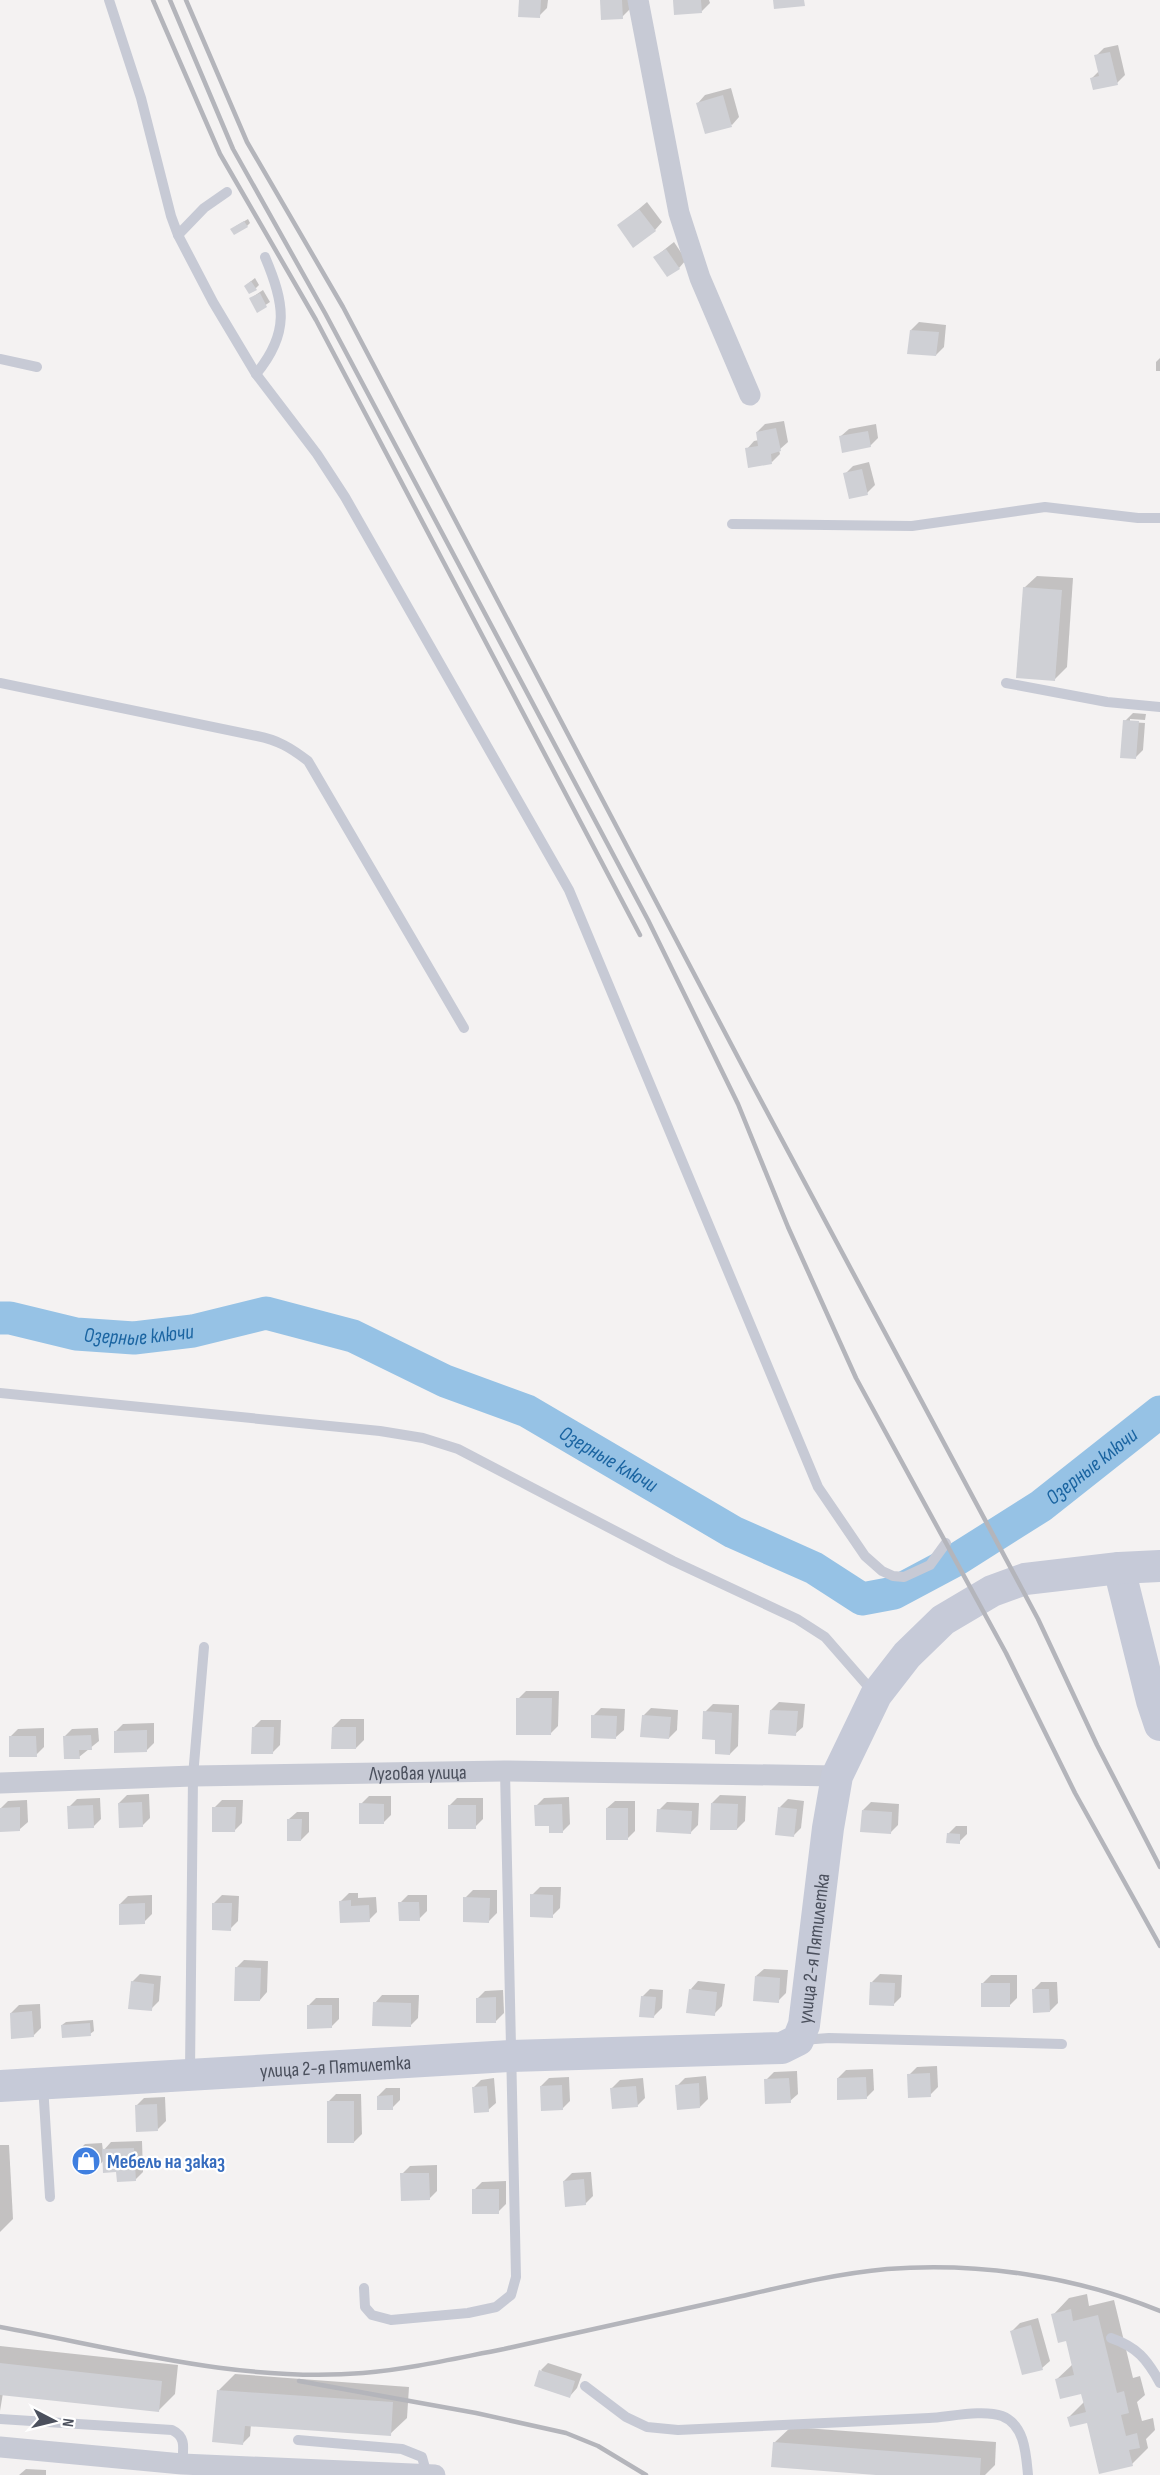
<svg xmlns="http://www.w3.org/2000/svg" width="1160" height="2475" viewBox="0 0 1160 2475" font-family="'Sofia Sans Condensed',sans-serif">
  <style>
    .shadow { fill: #0003 }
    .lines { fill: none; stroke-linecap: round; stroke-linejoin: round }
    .river { stroke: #96c2e5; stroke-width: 33 }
    .building { fill: #cfd0d5 }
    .service { stroke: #c7cad5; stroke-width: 10 }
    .minor { stroke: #c7cad5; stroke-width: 21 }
    .secondary { stroke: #c6cad8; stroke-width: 32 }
    .rail { stroke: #b4b5bb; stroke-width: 4.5 }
    .labels { text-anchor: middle; stroke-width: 4.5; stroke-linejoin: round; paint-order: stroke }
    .street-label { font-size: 20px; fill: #4b505d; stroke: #fff }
    .shop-label { font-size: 20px; font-weight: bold; fill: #366cbe; stroke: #fff; text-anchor: start }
    .water-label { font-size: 21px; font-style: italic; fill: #1a64a1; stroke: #fff }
  </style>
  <rect width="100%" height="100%" fill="#f4f2f2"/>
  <!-- shadow -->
  <g class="shadow">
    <path d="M521,0H548L547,8L539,16Z"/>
    <path d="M601,0H630V9L622,17Z"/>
    <path d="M674,0H709L710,3L702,11Z"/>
    <path d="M1118,45L1125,75L1117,83L1092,78L1099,71L1096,56L1104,48Z"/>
    <path d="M731,88L739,117L732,125L698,103L705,95Z"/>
    <path d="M647,202L662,222L655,230L619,226Z"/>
    <path d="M248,219L250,223L247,226H236Z"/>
    <path d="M674,242L686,260L679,268L655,257Z"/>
    <path d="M255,278L259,285L256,288L245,286Z"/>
    <path d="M263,290L270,302L258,310L251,298Z"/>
    <path d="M919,322L946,325L944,347L936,355L911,330Z"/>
    <path d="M1160,358V371H1156V362Z"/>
    <path d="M784,421L788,442L779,450L780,454L772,462L747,449L754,441L759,440L757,432L765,424Z"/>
    <path d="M876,424L878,438L870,446L841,436L849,429Z"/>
    <path d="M869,462L875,485L867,493L845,474L853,466Z"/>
    <path d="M1037,576L1073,578L1067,667L1055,679L1024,588Z"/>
    <path d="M1133,713L1146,714L1145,720L1130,719V722L1145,723L1143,750L1135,758L1125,721Z"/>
    <path d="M526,1691H559L558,1726L550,1734L518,1699Z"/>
    <path d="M779,1702L805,1704L803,1727L795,1734L771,1710Z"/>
    <path d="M713,1704L739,1705L738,1746L730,1754L705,1712Z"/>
    <path d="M601,1708L625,1709L624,1730L616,1737L593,1716Z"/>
    <path d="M651,1708L678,1710L677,1730L669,1738L643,1716Z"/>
    <path d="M341,1719H364V1740L356,1748L333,1727Z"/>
    <path d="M261,1720H281L280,1745L272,1753L253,1728Z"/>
    <path d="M154,1723V1743L146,1751L115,1732L123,1724Z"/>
    <path d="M44,1728V1747L36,1755L10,1737L18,1729Z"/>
    <path d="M98,1728L99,1741L79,1757L64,1737L72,1729Z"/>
    <path d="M149,1794L150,1818L142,1826L119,1803L127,1795Z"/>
    <path d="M720,1795L746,1796L745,1821L737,1829L712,1803Z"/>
    <path d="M369,1796H391V1815L383,1823L361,1804Z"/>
    <path d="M569,1797L570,1824L562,1832L550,1824L536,1806L544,1798Z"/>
    <path d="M100,1798L101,1819L93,1827L69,1807L77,1799Z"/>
    <path d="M457,1798H483V1819L475,1827L449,1806Z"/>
    <path d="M788,1799L804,1801L801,1828L793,1836L780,1807Z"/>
    <path d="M27,1800L28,1822L20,1829L0,1809L8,1801Z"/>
    <path d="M222,1800H243L242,1823L234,1831L214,1808Z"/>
    <path d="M615,1801H635V1831L627,1839L607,1808Z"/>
    <path d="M667,1802L699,1803L698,1825L690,1833L659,1810Z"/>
    <path d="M871,1802L899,1804L898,1825L890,1833L863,1810Z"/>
    <path d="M297,1812H309V1832L301,1840L289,1819Z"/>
    <path d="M956,1826H967V1834L959,1842L948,1834Z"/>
    <path d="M540,1887H561L560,1908L552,1916L532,1895Z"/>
    <path d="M473,1890H497V1913L489,1921L465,1898Z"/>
    <path d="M349,1893H358V1898L376,1897L377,1912L369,1920L341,1901Z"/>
    <path d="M152,1895V1914L144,1922L120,1904L128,1896Z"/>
    <path d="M222,1895L239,1896L238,1921L230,1929L214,1903Z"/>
    <path d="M408,1895H427V1911L419,1919L400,1903Z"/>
    <path d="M244,1960L268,1961L267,1992L260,2000L236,1968Z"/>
    <path d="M764,1969L788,1970L786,1993L778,2001L756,1976Z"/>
    <path d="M140,1974L161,1976L159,2001L151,2009L132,1982Z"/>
    <path d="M880,1974L902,1975L901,1997L893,2005L872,1982Z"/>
    <path d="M991,1975H1017V1998L1009,2006L983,1983Z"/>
    <path d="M698,1981L725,1984L722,2006L714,2014L691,1989Z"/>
    <path d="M1041,1982H1057L1058,2003L1050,2011L1033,1990Z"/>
    <path d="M650,1989L663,1990L662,2008L654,2016L642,1997Z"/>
    <path d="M503,1990L504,2013L496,2021L477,1999L485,1991Z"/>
    <path d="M382,1995H419L418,2018L410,2026L375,2003Z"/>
    <path d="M316,1998H339V2019L331,2027L308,2006Z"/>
    <path d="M40,2004L41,2028L33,2036L11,2013L19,2005Z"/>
    <path d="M93,2020L94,2031L90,2034L62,2025L66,2022Z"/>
    <path d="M937,2066L938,2087L930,2095L909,2075L917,2067Z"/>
    <path d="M873,2069L874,2090L866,2098L838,2078L846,2070Z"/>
    <path d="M797,2071L798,2094L790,2101L766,2080L774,2072Z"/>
    <path d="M706,2076L708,2099L700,2107L677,2086L685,2078Z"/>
    <path d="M569,2077L570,2101L562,2109L541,2086L549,2078Z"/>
    <path d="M494,2078L496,2103L488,2110L473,2088L481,2080Z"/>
    <path d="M643,2078L645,2098L637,2106L612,2088L620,2080Z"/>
    <path d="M386,2088H400V2100L392,2108L378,2096Z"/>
    <path d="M336,2094H361L362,2134L354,2142L328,2102Z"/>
    <path d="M165,2097L166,2121L158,2129L136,2106L144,2098Z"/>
    <path d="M142,2141L143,2172L135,2180L104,2160L96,2169L77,2152L85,2144L102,2143L103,2151L111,2142Z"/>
    <path d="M0,2145H9L13,2219L0,2232Z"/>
    <path d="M437,2165V2191L429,2199L402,2174L410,2166Z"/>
    <path d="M591,2172L593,2196L585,2204L564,2181L572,2173Z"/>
    <path d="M506,2181V2204L498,2212L474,2190L482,2182Z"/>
    <path d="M1087,2294L1089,2306L1114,2300L1133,2378L1140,2376L1145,2395L1137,2402L1142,2421L1153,2418L1155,2430L1146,2439L1148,2448L1132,2464L1088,2421L1069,2417L1085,2401L1082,2392L1056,2380L1073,2364L1067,2339L1053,2315L1069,2298Z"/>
    <path d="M1038,2318L1050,2361L1042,2368L1012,2331L1020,2323Z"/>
    <path d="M0,2346L178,2365L175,2394L159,2410L3,2393L0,2411Z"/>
    <path d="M548,2363L582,2374L577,2388L570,2396L541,2370Z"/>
    <path d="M235,2374L409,2387L407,2418L390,2434L251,2424L250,2436L242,2444L219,2390Z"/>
    <path d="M791,2427L996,2442L995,2465L985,2475H896L774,2443Z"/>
    <path d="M26,2469L46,2470V2475H19Z"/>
  </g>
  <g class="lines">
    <!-- river -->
    <path class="river" id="s1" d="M0,1318H10L76,1334L134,1338L193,1331L266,1313L353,1336L445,1381L527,1411L733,1532L814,1568L862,1599L894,1593L954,1561L1041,1506L1160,1412"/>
  </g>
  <!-- building -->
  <g class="building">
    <path d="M519,0H541L540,18L518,17Z"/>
    <path d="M600,0H622L623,19L601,20Z"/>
    <path d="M673,0H701L702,13L674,15Z"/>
    <path d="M773,0H804L805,6L774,9Z"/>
    <path d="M1110,52L1118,85L1093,90L1090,78L1099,76L1094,55Z"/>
    <path d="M723,95L732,127L705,134L696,103Z"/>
    <path d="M639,209L656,231L633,248L617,225Z"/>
    <path d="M244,221L248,227L234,235L230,229Z"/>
    <path d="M666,249L680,269L667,277L653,257Z"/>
    <path d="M251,281L257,290L249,294L244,286Z"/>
    <path d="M260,293L267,307L257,313L249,298Z"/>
    <path d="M910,330L939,332L936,356L907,354Z"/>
    <path d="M776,428L781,451L771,454L772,464L748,468L745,448L758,446L756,432Z"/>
    <path d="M868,431L871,447L842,453L839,436Z"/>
    <path d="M862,469L868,495L849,499L843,473Z"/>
    <path d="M1023,587L1062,590L1055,681L1016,678Z"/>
    <path d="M1123,720L1139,721L1136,759L1120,758Z"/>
    <path d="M516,1698H552L551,1735H516Z"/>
    <path d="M770,1710L798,1711L796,1736L768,1734Z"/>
    <path d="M703,1711L732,1713L730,1755L715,1754V1740L702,1739Z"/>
    <path d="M591,1715L617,1716L616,1739L591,1738Z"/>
    <path d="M642,1715L671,1717L669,1739L640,1737Z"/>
    <path d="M252,1727H274L273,1754H251Z"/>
    <path d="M332,1727H356V1749H331Z"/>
    <path d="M147,1730V1752L114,1753V1731Z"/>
    <path d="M91,1735L92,1750H79L80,1759H64L63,1736Z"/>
    <path d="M9,1736H36L37,1757H9Z"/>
    <path d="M142,1802L143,1827L119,1828L118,1803Z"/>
    <path d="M359,1803L384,1804V1824H359Z"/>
    <path d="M711,1803L738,1804L737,1830H710Z"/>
    <path d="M562,1804L563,1833H549V1826H535L534,1805Z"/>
    <path d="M93,1805L94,1828L68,1829L67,1806Z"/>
    <rect x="448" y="1805" width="28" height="24"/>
    <path d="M20,1807V1831L0,1832V1808Z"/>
    <path d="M212,1807H236L235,1832H212Z"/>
    <path d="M778,1807L797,1809L794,1837L775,1835Z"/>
    <rect x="606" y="1808" width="22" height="32"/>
    <path d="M657,1809L692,1811L691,1834L656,1832Z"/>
    <path d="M862,1810L892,1812L891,1834L860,1832Z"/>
    <path d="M287,1819H302L301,1841H287Z"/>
    <path d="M947,1833L960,1834V1844L946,1843Z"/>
    <path d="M530,1894L553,1895V1918L530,1917Z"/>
    <path d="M463,1897L490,1898L489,1923L463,1922Z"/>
    <path d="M351,1900V1906L369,1905L370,1922L340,1923L339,1901Z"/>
    <path d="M398,1902H419L420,1921H399Z"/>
    <path d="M145,1903V1924L119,1925V1904Z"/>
    <path d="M212,1903H232L231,1931L212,1930Z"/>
    <path d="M235,1967L261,1968L260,2001H234Z"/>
    <path d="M755,1976L780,1978L779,2003L753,2001Z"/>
    <path d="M131,1981L154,1984L152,2011L128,2009Z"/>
    <path d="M870,1982L895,1983L894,2006L869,2005Z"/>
    <rect x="981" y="1983" width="29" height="24"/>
    <path d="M689,1989L717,1992L715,2016L686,2013Z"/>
    <path d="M1032,1989H1049L1050,2012L1033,2013Z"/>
    <path d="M641,1996L656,1997L654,2018L639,2017Z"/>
    <path d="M496,1997V2023H476V1998Z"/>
    <path d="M373,2002L411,2003V2027L372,2026Z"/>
    <path d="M307,2005H332V2028L307,2029Z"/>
    <path d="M32,2011L34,2037L11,2039L10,2013Z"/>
    <path d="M90,2023L91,2036L62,2038L61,2025Z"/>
    <path d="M930,2073L931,2097L908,2098L907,2074Z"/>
    <path d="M866,2077L867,2099L837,2100V2078Z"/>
    <path d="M789,2078L791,2103L765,2104L764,2079Z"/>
    <path d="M699,2083L700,2108L677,2110L675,2085Z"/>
    <path d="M562,2085L563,2110L541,2111L540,2086Z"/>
    <path d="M487,2086L489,2112L474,2113L472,2087Z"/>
    <path d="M636,2086L638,2107L612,2109L610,2088Z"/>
    <path d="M393,2095V2110H377V2096Z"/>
    <rect x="327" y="2101" width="27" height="42"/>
    <path d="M157,2104L158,2131L136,2132L135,2105Z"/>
    <path d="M134,2148L136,2181L117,2182L116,2172L103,2173L102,2149Z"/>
    <path d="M95,2150L96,2170L77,2172L76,2151Z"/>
    <path d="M400,2173H429L430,2200L401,2201Z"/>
    <path d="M584,2179L586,2205L565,2207L563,2181Z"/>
    <rect x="472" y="2189" width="27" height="25"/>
    <path d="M1071,2309L1073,2321L1098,2315L1117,2393L1124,2391L1129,2413L1121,2415L1126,2436L1137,2433L1140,2448L1129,2450L1133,2466L1099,2474L1087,2423L1070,2427L1067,2417L1086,2412L1081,2394L1060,2399L1055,2379L1074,2375L1066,2341L1058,2343L1051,2314Z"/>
    <path d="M1031,2325L1043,2370L1022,2375L1010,2331Z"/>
    <path d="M0,2363L162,2381L159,2412L0,2395Z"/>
    <path d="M539,2370L575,2381L570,2398L534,2386Z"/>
    <path d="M217,2390L393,2402L391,2436L245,2426L243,2445L212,2442Z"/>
    <path d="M773,2442L981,2458L980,2475H876L771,2467Z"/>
  </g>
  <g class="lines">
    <!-- service -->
    <g class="service">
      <path d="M109,0L141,98L171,216L178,235L213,302L256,374L317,454L345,497L569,890L818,1487L865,1556L882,1571L893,1576L904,1577L930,1565L946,1543"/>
      <path d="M178,235L204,208L227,192"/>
      <path d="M0,359L37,367"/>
      <path d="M256,374C290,333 285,304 265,257"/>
      <path d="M732,524L912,526L1045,507L1138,518H1160"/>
      <path d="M0,683L257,736C278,740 291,748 308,761L464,1028"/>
      <path d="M1006,683L1107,702L1160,707"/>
      <path d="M0,1393L380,1431L423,1438L458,1449L673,1561L797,1619L825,1637L873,1692"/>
      <path d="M802,2040L829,2038L1062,2044"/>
      <path d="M190,2072L193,1776L204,1647"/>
      <path d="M43,2085L50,2197"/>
      <path d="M364,2288L365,2307L372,2315L391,2320L468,2313L496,2307L511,2295L516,2277L505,1771"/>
      <path d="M1111,2338C1137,2347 1147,2359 1160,2383"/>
      <path d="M585,2386L626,2417L647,2427L678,2430C761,2426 845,2422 929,2418C949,2417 983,2409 1002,2416C1025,2425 1026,2454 1028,2475"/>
      <path d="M0,2419L172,2430C187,2437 183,2449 182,2464"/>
      <path d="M298,2440L402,2449L422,2457L427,2475"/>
    </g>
    <!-- minor -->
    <g class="minor">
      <path d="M638,0L679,213L700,278L750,395"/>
      <path id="s2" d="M0,1783L193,1776L505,1771L837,1776"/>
      <path d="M0,2447L182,2464L435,2475"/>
    </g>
    <!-- secondary -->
    <g class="secondary">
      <path d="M1119,1568L1152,1701L1160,1725"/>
      <path id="s3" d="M0,2086L511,2056L782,2048L798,2040L804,2025L828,1828L837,1776L876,1695L907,1655L943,1620L992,1591L1025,1579L1119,1568L1160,1566"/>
    </g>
    <!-- rail -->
    <g class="rail">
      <path d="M153,0L220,154L316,320L640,935"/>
      <path d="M170,0L233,149L325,313L648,920L738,1104L788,1227L856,1378L1006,1653L1075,1793L1160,1946"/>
      <path d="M186,0L247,142L343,307L751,1082L1038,1619L1097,1745L1160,1867"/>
      <path d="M0,2327C120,2349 241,2383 363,2373C411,2369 457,2358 504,2349C579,2333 654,2315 729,2299C782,2287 833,2274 887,2269C978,2262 1075,2276 1160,2311"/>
      <path d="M299,2381L476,2413L566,2433L598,2446L646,2475"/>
    </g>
  </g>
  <!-- icons -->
  <defs>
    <g id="shop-disc" transform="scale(1.5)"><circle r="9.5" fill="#3f7fe0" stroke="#fff"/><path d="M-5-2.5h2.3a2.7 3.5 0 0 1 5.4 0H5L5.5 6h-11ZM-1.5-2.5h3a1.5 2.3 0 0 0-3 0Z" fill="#fff"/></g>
  </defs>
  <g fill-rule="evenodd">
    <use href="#shop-disc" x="86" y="2161"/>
  </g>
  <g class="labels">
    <!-- street labels -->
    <g class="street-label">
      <text dy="7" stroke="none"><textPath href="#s2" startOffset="418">Луговая улица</textPath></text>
      <text dy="7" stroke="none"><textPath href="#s3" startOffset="894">улица 2-я Пятилетка</textPath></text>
      <text dy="7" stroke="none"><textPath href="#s3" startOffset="336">улица 2-я Пятилетка</textPath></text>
    </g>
    <!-- shop labels -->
    <g class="shop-label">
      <text x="107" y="2168">Мебель на заказ</text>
    </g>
    <!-- water labels -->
    <g class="water-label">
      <text dy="7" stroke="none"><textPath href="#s1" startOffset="141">Озерные ключи</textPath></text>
      <text dy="7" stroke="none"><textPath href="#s1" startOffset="645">Озерные ключи</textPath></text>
      <text dy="7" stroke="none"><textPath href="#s1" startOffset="1203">Озерные ключи</textPath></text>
    </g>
  </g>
  <!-- north arrow -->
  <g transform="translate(54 2421) rotate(97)" stroke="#ffffff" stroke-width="4.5" paint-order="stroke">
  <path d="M0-4.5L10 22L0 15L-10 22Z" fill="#4b505d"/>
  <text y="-9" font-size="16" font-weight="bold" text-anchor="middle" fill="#4b505d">N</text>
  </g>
</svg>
